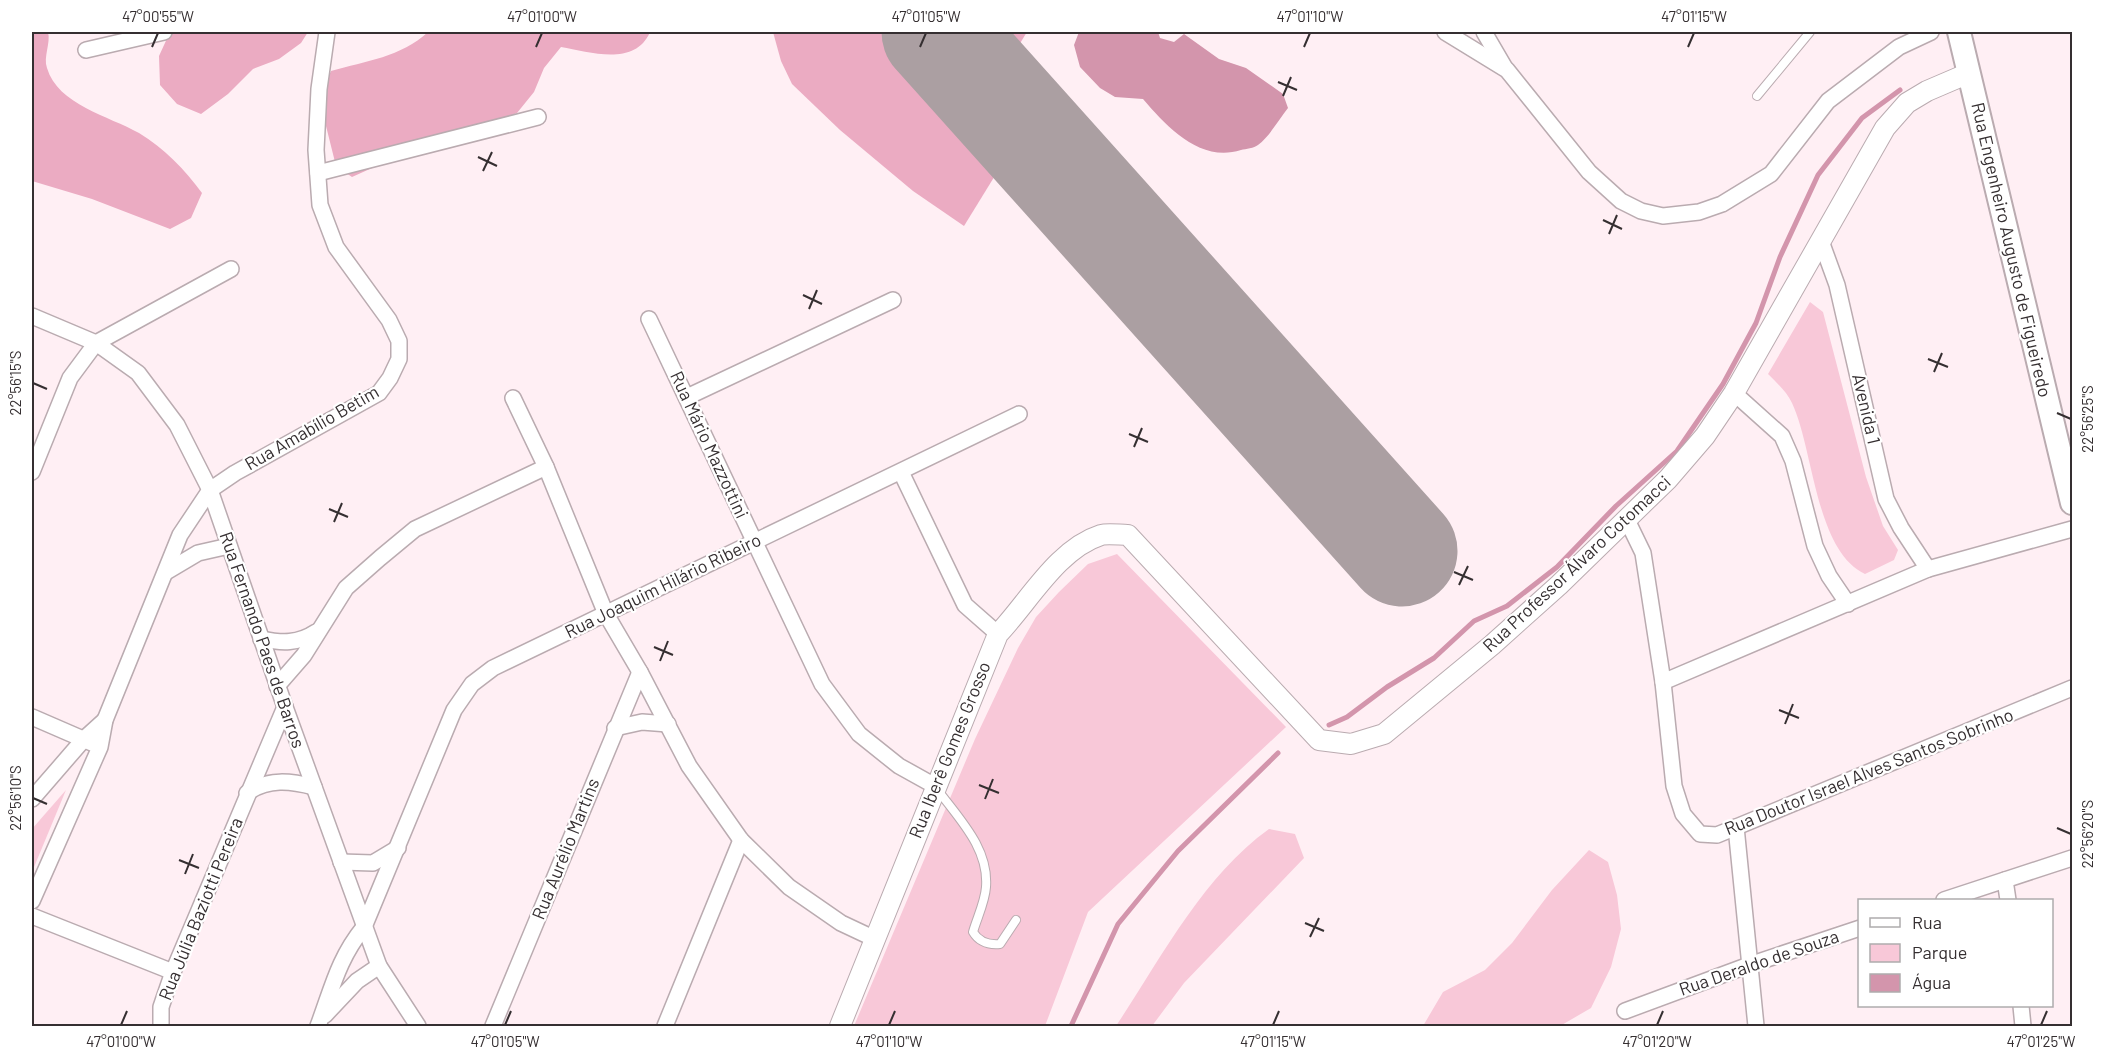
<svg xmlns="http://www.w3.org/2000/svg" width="2104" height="1058" viewBox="0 0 2104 1058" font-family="Barlow,sans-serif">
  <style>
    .green { fill: #f8c8d8 }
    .forest { fill: #ebabc2 }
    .water { fill: #d395ac }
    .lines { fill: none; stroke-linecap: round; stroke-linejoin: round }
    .stream { stroke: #d395ac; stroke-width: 5 }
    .runway { stroke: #ab9fa2; stroke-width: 111 }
    .service-casing { stroke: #baabb0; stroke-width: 10 }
    .minor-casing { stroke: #baabb0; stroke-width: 18 }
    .tertiary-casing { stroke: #baabb0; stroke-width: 22 }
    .secondary-casing { stroke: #baabb0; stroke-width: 26 }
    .service { stroke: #fff; stroke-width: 8 }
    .minor { stroke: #fff; stroke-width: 15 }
    .tertiary { stroke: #fff; stroke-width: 20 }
    .secondary { stroke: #fff; stroke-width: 22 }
    .ticks { fill: none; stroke: #352f31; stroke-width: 2 }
    .labels { text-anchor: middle; stroke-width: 4.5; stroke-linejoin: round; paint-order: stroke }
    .street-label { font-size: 18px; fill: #352f31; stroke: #fff }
    .neatline { fill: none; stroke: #352f31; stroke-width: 2 }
    .ticks-label { font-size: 15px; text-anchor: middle; fill: #352f31 }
  </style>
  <rect width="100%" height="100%" fill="#ffeff4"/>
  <!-- green -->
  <g class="green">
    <path d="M1810,302L1823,312L1866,477L1883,526L1898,550L1894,560L1865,574C1815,550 1814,450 1792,403C1787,392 1776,382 1768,374Z"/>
    <path d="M1117,554L1286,727L1088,912L1045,1026H854L975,739L1018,648L1036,617L1059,592L1088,564Z"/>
    <path d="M66,790L32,872V829Z"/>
    <path d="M1269,829L1295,834L1304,858L1184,983L1152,1026H1116C1160,960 1203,876 1269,829Z"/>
    <path d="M1589,850L1608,862L1617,895L1621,929L1611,967L1591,1008L1560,1026H1423L1443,992L1485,970L1512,943L1552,890Z"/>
  </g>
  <!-- forest -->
  <g class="forest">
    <path d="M32,32H48C51,43 43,57 47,68C58,105 109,116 139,133C164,148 185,170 202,193L191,218L170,229L92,199L32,181Z"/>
    <path d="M170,32H308L301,43L279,59L253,69L228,94L201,114L177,104L160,85L159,56Z"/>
    <path d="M428,32H650C635,67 590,52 561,47L544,68L534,92L517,113L444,142L412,150L352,177L336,166L319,98L331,71C366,61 401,57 428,32Z"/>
    <path d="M773,32H933L971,77L1007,150L996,174L964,226L913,191L840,130L792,84L781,61Z"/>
    <path d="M984,32H1027L1014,53L991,39Z"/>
  </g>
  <!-- water -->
  <path class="water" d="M1079,32H1158L1160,38L1174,42L1184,34L1219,59L1246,68L1283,94L1288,108C1279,119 1270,136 1258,145C1254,148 1246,149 1241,150C1200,163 1167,127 1143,99L1115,97L1100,88L1080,67L1074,45Z"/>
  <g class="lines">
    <!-- stream -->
    <g class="stream">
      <path d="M1329,725L1347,717L1387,687L1434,658L1474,621L1507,606L1557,567L1616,506L1677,451L1723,384L1756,323L1780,257L1818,175L1862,118L1900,90"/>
      <path d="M1071,1026L1118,924L1178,851L1278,753"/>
    </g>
    <!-- runway -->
    <path class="runway" d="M937,32L1402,551"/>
    <!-- service casing -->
    <g class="service-casing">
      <g id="service">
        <path d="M1757,96L1810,32"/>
        <path d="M937,789C959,819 989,848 986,887C985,902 977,918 973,932C979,942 989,945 1000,944L1016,920"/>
      </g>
    </g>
    <!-- minor casing -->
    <g class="minor-casing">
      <g id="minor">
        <path d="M1445,32L1507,70L1589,172L1621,201L1641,211L1663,216L1699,212L1722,204L1771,174L1828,101L1899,47L1931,32"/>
        <path d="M1484,32L1505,68"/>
        <path d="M86,50L164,32"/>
        <path d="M318,173L538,117"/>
        <path d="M1821,241L1837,285L1886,499L1901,528L1928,569"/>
        <path d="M32,316L96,343L138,373L177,425L210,490L285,707L379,966L418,1026"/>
        <path d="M649,319L822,684L859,734L899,766L935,786"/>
        <path d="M1734,393L1782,436L1793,461L1815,546L1829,576L1848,604"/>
        <path d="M687,397L893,300"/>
        <path d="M513,398L546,467L606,614L640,672L689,766L741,840L789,887L841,923L875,939"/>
        <path d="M32,472L70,378L96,343L231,269"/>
        <path d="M901,472L965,605L998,634"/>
        <path d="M1627,520L1643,553L1663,682L1674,786L1683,814L1700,834L1717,835L2072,688"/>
        <path d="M166,572L198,553L229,546"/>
        <path d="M261,639C282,643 298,644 316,632"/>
        <path d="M1663,682L1928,569L2072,529"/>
        <path d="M277,686L304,655L346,588L380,558L415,529L546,467"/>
        <path d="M32,717L92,743"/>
        <path d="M615,728L642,722L668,724"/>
        <path d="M247,793C268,778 291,781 314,787"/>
        <path d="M32,799L84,739L105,720"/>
        <path d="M1736,827L1756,1026"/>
        <path d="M341,862L373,863L398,848"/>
        <path d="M2005,880L2008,900"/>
        <path d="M1944,900L2072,858"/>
        <path d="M32,901L100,747L105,720L180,535L210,490L235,473L379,393L390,378L399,359V341L389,320L336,247L320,205L316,150L319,89L327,32"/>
        <path d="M32,916L173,972"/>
        <path d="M2021,1006L2023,1026"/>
        <path d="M1625,1011L1749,965L1860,928"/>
        <path d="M325,1015L357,981L379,966"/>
        <path d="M161,1026V1007L173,972L285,707"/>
        <path d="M318,1026C332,989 338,959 364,927L454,710L472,684L493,668L1019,414"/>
        <path d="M493,1026L640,672"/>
        <path d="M665,1026L741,840"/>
      </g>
    </g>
    <!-- tertiary casing -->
    <g class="tertiary-casing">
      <path id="tertiary" d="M840,1026L998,634C1028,603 1057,549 1101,535C1108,533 1120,535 1128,535L1319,740L1351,744L1384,734L1492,645L1559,585L1668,479L1705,436L1734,393L1885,128L1907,103L1927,91L1969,73"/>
    </g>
    <!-- secondary casing -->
    <g class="secondary-casing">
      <path id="secondary" d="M1959,32L2072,503"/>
    </g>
    <!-- service -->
    <use href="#service" class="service"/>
    <!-- minor -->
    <use href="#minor" class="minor"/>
    <!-- tertiary -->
    <use href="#tertiary" class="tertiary"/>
    <!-- secondary -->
    <use href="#secondary" class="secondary"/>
  </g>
  <!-- ticks -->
  <path class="ticks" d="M152,47L158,33M536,47L542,33M920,47L926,33M1304,47L1310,33M1688,47L1694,33M1278,82L1297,90M1283,96L1291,77M478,157L497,166M483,171L492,152M1603,220L1622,229M1609,234L1617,215M803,295L822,304M809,309L817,290M1928,359L1948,367M1934,372L1942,353M33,383L47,389M2057,413L2071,419M1129,434L1148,442M1134,447L1142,428M329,509L348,517M334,522L342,503M1454,572L1473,580M1459,585L1468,566M654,647L673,655M660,661L668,641M1779,710L1799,718M1785,724L1793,704M979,785L999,793M33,798L47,804M985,799L993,779M2057,828L2071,834M179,860L199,868M185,874L193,854M1305,923L1324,931M1310,937L1319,918M121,1025L127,1011M505,1025L511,1011M889,1025L895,1011M1273,1025L1279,1011M1657,1025L1663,1011M2041,1025L2047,1011"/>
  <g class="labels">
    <!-- street labels -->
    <g class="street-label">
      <text transform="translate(2011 250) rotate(77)" y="6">Rua Engenheiro Augusto de Figueiredo</text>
      <text transform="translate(1866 409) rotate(77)" y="6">Avenida 1</text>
      <text transform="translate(312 428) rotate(-30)" y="6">Rua Amabílio Betim</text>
      <text transform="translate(709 445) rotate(65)" y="6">Rua Mário Mazzottini</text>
      <text transform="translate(1577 564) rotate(-43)" y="6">Rua Professor Álvaro Cotomacci</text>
      <text transform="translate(663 586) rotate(-26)" y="6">Rua Joaquim Hilário Ribeiro</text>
      <text transform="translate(262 640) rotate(71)" y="6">Rua Fernando Paes de Barros</text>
      <text transform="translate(950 750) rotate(-68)" y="6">Rua Iberê Gomes Grosso</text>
      <text transform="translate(1869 772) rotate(-22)" y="6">Rua Doutor Israel Alves Santos Sobrinho</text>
      <text transform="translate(566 849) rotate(-68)" y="6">Rua Aurélio Martins</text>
      <text transform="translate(201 909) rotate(-68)" y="6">Rua Júlia Baziotti Pereira</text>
      <text transform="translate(1759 963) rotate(-19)" y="6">Rua Deraldo de Souza</text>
    </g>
  </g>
  <!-- border -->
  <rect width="2104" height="1058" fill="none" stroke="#ffffff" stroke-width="66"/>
  <!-- legend -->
  <rect x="1858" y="899" width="195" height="108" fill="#ffffff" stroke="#aeacad" stroke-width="1.5"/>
  <rect x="1870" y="918" width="30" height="9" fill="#ffffff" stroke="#aeacad" stroke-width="1.5"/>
  <text x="1912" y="929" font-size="18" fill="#352f31">Rua</text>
  <rect x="1870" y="944" width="30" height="18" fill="#f8c8d8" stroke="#aeacad" stroke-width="1.5"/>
  <text x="1912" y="959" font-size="18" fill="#352f31">Parque</text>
  <rect x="1870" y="974" width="30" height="18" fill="#d395ac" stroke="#aeacad" stroke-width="1.5"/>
  <text x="1912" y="989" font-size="18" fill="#352f31">Água</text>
  <rect x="33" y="33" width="2038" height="992" class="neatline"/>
  <g class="ticks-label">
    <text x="158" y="22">47°00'55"W</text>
    <text x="542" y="22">47°01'00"W</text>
    <text x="926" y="22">47°01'05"W</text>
    <text x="1310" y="22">47°01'10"W</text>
    <text x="1694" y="22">47°01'15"W</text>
    <text transform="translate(16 383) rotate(-90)" y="5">22°56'15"S</text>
    <text transform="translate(2088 419) rotate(-90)" y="5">22°56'25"S</text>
    <text transform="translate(16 798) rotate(-90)" y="5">22°56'10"S</text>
    <text transform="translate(2088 834) rotate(-90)" y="5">22°56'20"S</text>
    <text x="121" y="1047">47°01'00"W</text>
    <text x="505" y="1047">47°01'05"W</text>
    <text x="889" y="1047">47°01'10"W</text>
    <text x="1273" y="1047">47°01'15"W</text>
    <text x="1657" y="1047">47°01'20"W</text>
    <text x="2041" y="1047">47°01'25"W</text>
  </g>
</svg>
